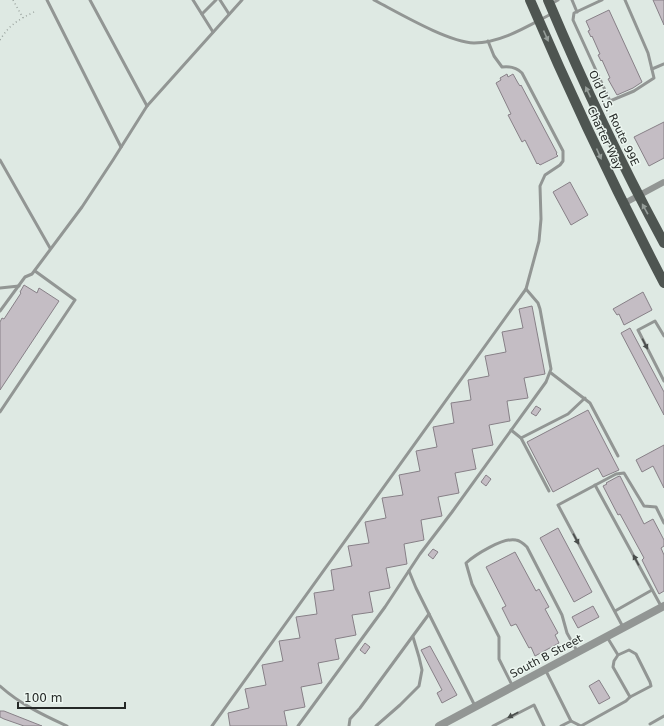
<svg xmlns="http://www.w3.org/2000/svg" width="664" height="726" viewBox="0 0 664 726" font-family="'DejaVu Sans',sans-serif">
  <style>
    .building { fill: #c4bdc4; stroke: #878087 }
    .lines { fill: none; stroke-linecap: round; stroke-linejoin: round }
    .path { stroke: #9aa39e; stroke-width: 1.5; stroke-dasharray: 1 3; stroke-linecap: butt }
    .service { stroke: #929694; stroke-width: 3 }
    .minor { stroke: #929694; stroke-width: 6 }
    .tertiary { stroke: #929694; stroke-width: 8 }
    .primary { stroke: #4e5551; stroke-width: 10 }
    .oneway { fill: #959d99 }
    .oneway2 { fill: #4a4e4c }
    .labels { text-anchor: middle; stroke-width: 3; stroke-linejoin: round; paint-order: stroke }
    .street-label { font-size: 11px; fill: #242826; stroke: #ecf6f0 }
  </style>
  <rect width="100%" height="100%" fill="#dee9e3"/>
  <!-- building -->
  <g class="building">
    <path d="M653,0H664V25Z"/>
    <path d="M609,10L642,82L633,88L617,95L608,79L610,78L602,60L601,61L598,55L600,54L592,36L591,37L588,31L590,30L586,21Z"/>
    <path d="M507,74L508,77L513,74L518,83L520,86L521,85L557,153L556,154L558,156L540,165L538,163L537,164L525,140L522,142L508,115L511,114L496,83L501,80L500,78Z"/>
    <path d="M664,122V158L649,166L634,137Z"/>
    <path d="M570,182L588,215L571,225L553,192Z"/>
    <path d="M24,285L37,293L39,288L59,301L0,390V322L2,318L4,319L21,293L20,292Z"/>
    <path d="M643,292L652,310L624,325L619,314L617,315L613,309Z"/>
    <path d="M532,306L545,374L524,378L528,398L507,401L510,421L489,425L493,445L472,449L476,469L455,473L459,493L438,497L442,516L421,520L424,540L404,544L407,564L386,568L390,588L369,592L373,612L352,615L356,635L335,639L339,659L318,663L322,683L301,687L305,707L284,711L287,726H230L228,713L249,708L245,689L266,685L262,665L283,661L279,641L300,638L296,617L317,614L314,593L334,590L331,570L352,566L348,546L369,543L365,522L386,518L382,498L403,495L399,475L420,471L416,451L437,447L433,427L454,423L451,403L471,400L468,380L489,376L485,356L506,352L502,332L523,328L519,309Z"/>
    <path d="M630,328L664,392V415L621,333Z"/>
    <path d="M536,406L541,409L536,416L531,413Z"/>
    <path d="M588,410L619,470L603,477L598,468L553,492L527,442Z"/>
    <path d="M664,445V488L653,466L642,472L636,460Z"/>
    <path d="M486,475L491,479L486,486L481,482Z"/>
    <path d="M620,476L644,524L653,519L664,540V546L661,548L664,555V591L659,594L642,560L644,558L620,514L618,515L603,486L607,484L606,483L617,477Z"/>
    <path d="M558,528L592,592L574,602L540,538Z"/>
    <path d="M433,549L438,552L433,559L428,555Z"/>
    <path d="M515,552L536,591L539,589L549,607L545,609L558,633L555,635L559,643L535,656L531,647L529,648L516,624L511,626L502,608L506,606L486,567Z"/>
    <path d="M593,606L599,617L578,628L572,617Z"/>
    <path d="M365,643L370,647L365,654L360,650Z"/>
    <path d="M430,646L457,695L442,703L437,693L442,690L421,650Z"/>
    <path d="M599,680L610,698L599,704L589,686Z"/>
    <path d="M0,711H4L42,726H24L4,719L0,717Z"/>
  </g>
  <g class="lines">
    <!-- path -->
    <g class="path">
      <path d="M13,0L23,18"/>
      <path d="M0,40C9,25 18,20 34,12"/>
    </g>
    <!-- service -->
    <g class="service">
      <path d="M47,0L121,147"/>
      <path d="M90,0L147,106"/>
      <path d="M193,0L213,32"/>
      <path d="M220,0L229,14"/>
      <path d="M374,0C399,13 448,42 474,43C501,43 528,26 551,14"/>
      <path d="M572,0L577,12"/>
      <path d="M602,0L574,13L573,20L610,101L634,91L654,78L648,53L625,0"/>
      <path d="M551,4L558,0"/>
      <path d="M202,14L216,0"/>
      <path d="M652,69L664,64"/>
      <path d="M0,160L50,248"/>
      <path d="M0,288L19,286"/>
      <path d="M0,311L25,277L32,274L82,207L113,160L147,106L242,0"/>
      <path d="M664,336L655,321L638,330L664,381"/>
      <path d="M551,373L590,403L618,456"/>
      <path d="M0,412L75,300L35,271"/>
      <path d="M511,430L521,438L549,491"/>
      <path d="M521,438L568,414L585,398"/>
      <path d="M595,485L661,606"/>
      <path d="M409,571L416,588L475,706"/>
      <path d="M615,611L652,590"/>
      <path d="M623,627L558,505L616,474L624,473L644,506L656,507L664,523"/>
      <path d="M607,637L618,655L614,661L613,667L630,697L651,686L650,682L636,654L629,650L618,655"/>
      <path d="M545,669L571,721L561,726"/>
      <path d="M512,685L499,659V637L472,584L466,563C475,555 503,537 516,540C521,541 524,544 527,547L562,615L567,633L577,651"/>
      <path d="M0,686C20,704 43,715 67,726"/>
      <path d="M571,721L581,726L626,701L630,697"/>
      <path d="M650,724L664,716"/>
      <path d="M212,726L526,289"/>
      <path d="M298,726L385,607L420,554L452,512L546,382L551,369L540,309L538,303L526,289L539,241L541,219L540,186L545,175L560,165L563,161V151L522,73C516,67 510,66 502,67L494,56L488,41"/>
      <path d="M349,726L350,719L360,708L429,614"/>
      <path d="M376,726L400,705L419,686L422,670L419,657L413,637"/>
      <path d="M493,726L534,705L544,726"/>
    </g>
    <!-- minor -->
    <path class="minor" d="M623,204L664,182"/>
    <!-- tertiary -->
    <path class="tertiary" d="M439,726L664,606"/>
    <!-- primary -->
    <g class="primary">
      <path d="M530,0C571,96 616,191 664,283"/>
      <path d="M548,0C583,83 621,164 664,243"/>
    </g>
  </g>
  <!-- one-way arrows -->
  <defs><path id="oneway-solid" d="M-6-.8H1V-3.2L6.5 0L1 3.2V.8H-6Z"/></defs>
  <g class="oneway">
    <use href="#oneway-solid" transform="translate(546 36) rotate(66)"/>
    <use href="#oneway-solid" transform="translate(588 92) rotate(-115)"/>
    <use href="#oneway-solid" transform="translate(599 154) rotate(66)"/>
    <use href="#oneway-solid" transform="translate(645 209) rotate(-119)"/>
  </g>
  <g class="oneway2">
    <use href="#oneway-solid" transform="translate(645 344) rotate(63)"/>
    <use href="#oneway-solid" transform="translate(576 539) rotate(62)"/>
    <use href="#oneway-solid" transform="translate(636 560) rotate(-118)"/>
    <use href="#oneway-solid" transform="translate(513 715) rotate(153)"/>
  </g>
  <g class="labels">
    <!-- street labels -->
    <g class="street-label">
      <text transform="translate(614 118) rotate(65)" y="4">Old U.S. Route 99E</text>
      <text transform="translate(605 138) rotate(65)" y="4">Charter Way</text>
      <text transform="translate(546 656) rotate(-28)" y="4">South B Street</text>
    </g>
  </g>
  <!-- scale -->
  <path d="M18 702v6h107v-6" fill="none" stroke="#242826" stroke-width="2"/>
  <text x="24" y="702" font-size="12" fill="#242826" stroke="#ecf6f0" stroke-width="3" paint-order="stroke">100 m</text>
</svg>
